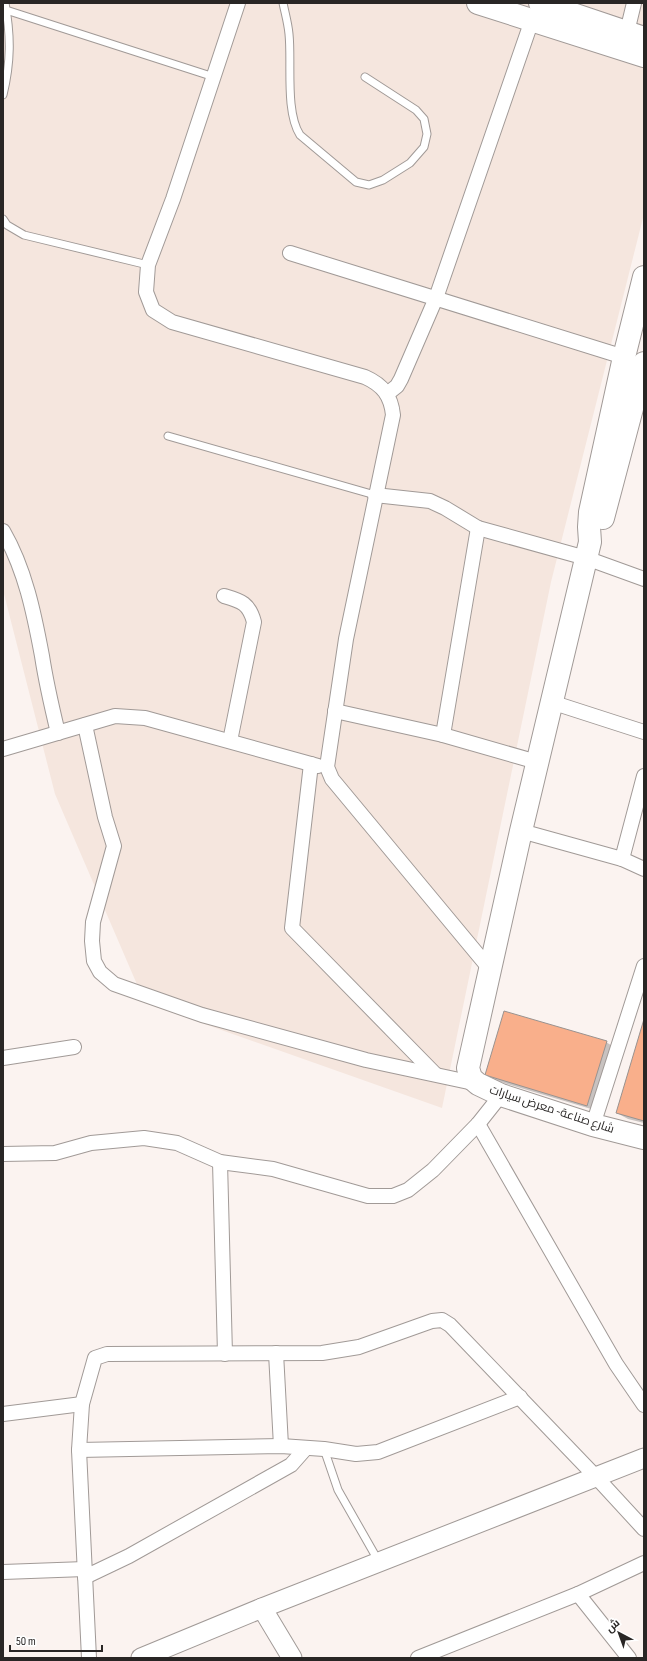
<svg xmlns="http://www.w3.org/2000/svg" width="647" height="1661" viewBox="0 0 647 1661" font-family="'Sofia Sans Condensed',Cairo,sans-serif">
  <style>
    .built { fill: #f5e6de }
    .shadow { fill: #0003 }
    .building { fill: #f9af8b; stroke: #99928f }
    .lines { fill: none; stroke-linecap: round; stroke-linejoin: round }
    .lane-casing { stroke: #a19a97; stroke-width: 9 }
    .street-casing { stroke: #a19a97; stroke-width: 16 }
    .secondary-casing { stroke: #a19a97; stroke-width: 21 }
    .primary-casing { stroke: #a19a97; stroke-width: 24 }
    .lane { stroke: #fff; stroke-width: 7 }
    .street { stroke: #fff; stroke-width: 14 }
    .secondary { stroke: #fff; stroke-width: 19 }
    .primary { stroke: #fff; stroke-width: 22 }
    .labels { text-anchor: middle; stroke-width: 3.5; stroke-linejoin: round; paint-order: stroke }
    .street-label { font-size: 12px; fill: #292625; stroke: #fff }
  </style>
  <rect width="100%" height="100%" fill="#fbf3f0"/>
  <!-- built -->
  <path class="built" d="M3,3H644V214L551,582L442,1108L145,1003L55,794L3,590Z"/>
  <!-- shadow -->
  <g class="shadow">
    <path d="M644,1021V1123L628,1119L617,1113Z"/>
    <path d="M606,1042L617,1049L598,1111L497,1081L486,1074Z"/>
  </g>
  <!-- building -->
  <g class="building">
    <path d="M504,1011L607,1041L587,1106L485,1075Z"/>
    <path d="M644,1019V1121L616,1113Z"/>
  </g>
  <g class="lines">
    <!-- lane casing -->
    <g class="lane-casing">
      <g id="lane">
        <path d="M283,3C285,13 288,23 289,34C292,62 285,112 300,135L356,182L369,185L383,180L410,163L424,147L427,134L424,119L416,110L365,77"/>
        <path d="M6,10L214,77"/>
        <path d="M3,95C11,62 11,36 5,3"/>
        <path d="M3,219L7,225L24,235L148,265"/>
        <path d="M168,436L375,495"/>
        <path d="M324,1449L338,1490L379,1562"/>
      </g>
    </g>
    <!-- street casing -->
    <g class="street-casing">
      <g id="street">
        <path d="M238,3L173,199L148,265L146,292L153,310L172,322L365,377C383,385 391,396 393,415L346,639L327,767L332,779L489,968"/>
        <path d="M627,32L634,3"/>
        <path d="M290,253L624,357"/>
        <path d="M387,394L397,386L401,379L436,298L532,20"/>
        <path d="M375,495L430,501L445,508L478,528L586,558L644,579"/>
        <path d="M3,531C25,569 34,613 42,656C46,682 52,708 58,733"/>
        <path d="M224,596C241,601 249,603 254,622L230,741"/>
        <path d="M551,702L644,732"/>
        <path d="M335,711L443,735L537,762"/>
        <path d="M85,725L105,817L114,846L93,922L92,941L94,961L100,972L114,984L202,1015L366,1060L478,1084"/>
        <path d="M443,735L478,528"/>
        <path d="M3,749L115,716L145,718L318,766"/>
        <path d="M311,764L292,928L435,1074"/>
        <path d="M521,831L622,859L644,869"/>
        <path d="M622,859L644,776"/>
        <path d="M3,1058L74,1047"/>
        <path d="M478,1124L616,1364L644,1405"/>
        <path d="M593,1125L644,966"/>
        <path d="M3,1154L55,1153L91,1143L144,1138L177,1143L220,1162L273,1169L368,1196H393L408,1190L433,1170L478,1124L501,1095"/>
        <path d="M220,1162L225,1354"/>
        <path d="M276,1353L281,1446"/>
        <path d="M3,1414L82,1404"/>
        <path d="M79,1450L281,1446L324,1449L356,1454L378,1452L520,1397"/>
        <path d="M3,1572L85,1569"/>
        <path d="M85,1577L129,1556L291,1465L306,1448"/>
        <path d="M578,1594L629,1658"/>
        <path d="M89,1658L79,1450L82,1404L95,1358L107,1354L322,1353L359,1347L432,1321L442,1320L450,1325L597,1478L644,1529"/>
        <path d="M418,1658L578,1594L644,1563"/>
      </g>
    </g>
    <!-- secondary casing -->
    <g class="secondary-casing">
      <g id="secondary">
        <path d="M262,1608L292,1658"/>
        <path d="M141,1658L262,1608L644,1458"/>
      </g>
    </g>
    <!-- primary casing -->
    <g class="primary-casing">
      <g id="primary">
        <path d="M478,3L644,56"/>
        <path d="M540,3L644,38"/>
        <path d="M644,277L624,357L590,512L589,527L590,542L521,831L468,1068L471,1078L478,1084L501,1095L593,1125L644,1138"/>
        <path d="M603,518L644,363"/>
      </g>
    </g>
    <!-- lane -->
    <use href="#lane" class="lane"/>
    <!-- street -->
    <use href="#street" class="street"/>
    <!-- secondary -->
    <use href="#secondary" class="secondary"/>
    <!-- primary -->
    <use href="#primary" class="primary"/>
  </g>
  <g class="labels">
    <!-- street labels -->
    <g class="street-label">
      <text transform="translate(552 1109) rotate(18)" y="4">شارع صناعة- معرض سيارات</text>
    </g>
  </g>
  <!-- border -->
  <rect width="647" height="1661" fill="none" stroke="#292625" stroke-width="8"/>
  <!-- north arrow -->
  <g transform="translate(619 1633) rotate(319)" stroke="#ffffff" stroke-width="3" paint-order="stroke">
  <path d="M0-3L7 15L0 10L-7 15Z" fill="#292625"/>
  <text y="-6" font-size="11" font-weight="bold" text-anchor="middle" fill="#292625">ش</text>
  </g>
  <!-- scale -->
  <path d="M10 1645v6h92v-6" fill="none" stroke="#292625" stroke-width="2"/>
  <text x="16" y="1645" font-size="12" fill="#292625" stroke="#ffffff" stroke-width="3" paint-order="stroke">50 m</text>
</svg>
